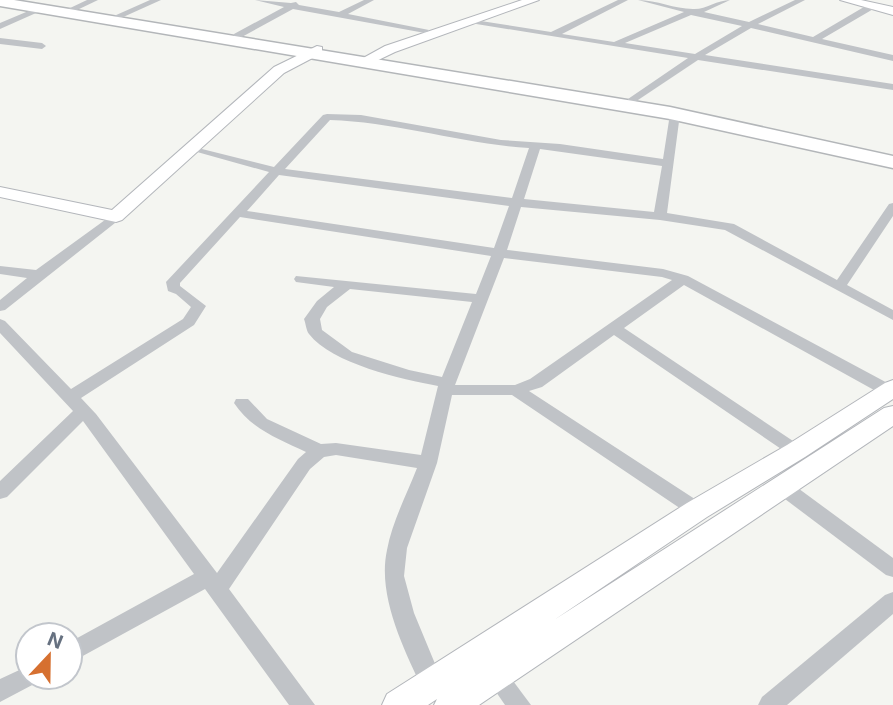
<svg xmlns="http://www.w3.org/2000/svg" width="893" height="705" viewBox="0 0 893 705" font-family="Inter,sans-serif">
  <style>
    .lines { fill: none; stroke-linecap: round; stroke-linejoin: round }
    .secondary-casing { stroke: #b3b6bb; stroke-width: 2 }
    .highway-casing { stroke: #b3b6b9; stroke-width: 3 }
    .street { fill: #c0c3c7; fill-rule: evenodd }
    .secondary { fill: #fff; fill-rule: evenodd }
    .highway { fill: #fff; fill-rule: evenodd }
  </style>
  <rect width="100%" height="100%" fill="#f4f5f1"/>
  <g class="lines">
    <!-- secondary casing -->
    <g class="secondary-casing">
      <g id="secondary">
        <path d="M522,0H539L395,52L368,65L363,66L356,62L385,46Z"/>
        <path d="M840,0H861L893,7V15Z"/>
        <path d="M317,46L322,47V53L284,73L122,220L116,222L0,197V187L112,210L274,67Z"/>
        <path d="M893,380V399L805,457L707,517L554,620L884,408L893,406V426L479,705H434L437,699L428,705H382L387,694L687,503L787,445L885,383Z"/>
      </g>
    </g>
    <!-- highway casing -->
    <g class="highway-casing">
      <path id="highway" d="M0,0H14L670,107L893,156V168L670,119L0,6Z"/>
    </g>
    <!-- street -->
    <g class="street">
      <path d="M87,0H98L75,11L68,9Z"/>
      <path d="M150,0H161L121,18L114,16Z"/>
      <path d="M255,0L291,3L296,2L299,5L339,12L364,0H374L348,14L429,30L425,33L293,9L240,38H234V34L284,7Z"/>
      <path d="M618,0H628L562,34L614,42L684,12L638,0C657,0 674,9 693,9C705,10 717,0 730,0L704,12L749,22L795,0H805L758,24L813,37L869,4H875V8L822,39L893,55V61L751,28L705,55L893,84V90L698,60L632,104L628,103V99L688,58L464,22L468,19L551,32ZM691,15L742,26L695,54L625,43Z"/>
      <path d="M38,7L45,9L0,29V23Z"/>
      <path d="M0,38L42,43L46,46L42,49L0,44Z"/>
      <path d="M675,111L680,114L667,213L734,224L837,280L889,204L893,203V216L847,285L893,310V320L725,230L660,220L521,207L507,250L663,269L688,276L893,386V395H883L684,285L624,328L802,447L805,451L802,455H790L614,335L542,387L529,391L704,505L707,510L704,515L697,517L690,515L512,395H452L437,463L407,548L404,576L414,613L443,683L439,690L431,693L423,690C404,649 377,596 387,550C392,522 407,494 417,468L336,455L324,457L310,469L229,589L315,705H289L205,589L70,663V642L194,574L83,421L7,497L0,499V481L73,411L0,333V319L5,321L71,389L183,319L191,307L176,294L168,291L166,282L269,172L190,150V146L274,167L323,115L327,114L361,115L501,140L560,144L663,159L670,114ZM330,120C397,122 462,144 529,148L512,198L285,169ZM540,149L662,166L654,212L524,199ZM279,175L509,206L494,248L247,211ZM240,217L491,256L476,294L296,276L294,279L296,282L334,287L317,301L304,319C306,324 306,330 309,334C332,364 402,379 438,386L421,455L336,443L321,444L267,419L248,399H236L234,403C251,429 279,439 306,452L298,459L217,573L96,414L81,398L194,325L206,306L180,286V283ZM504,258L662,277L672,280L530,379L515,385H455ZM350,289L472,302L442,377L409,370L352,352L322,330L320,319L327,307Z"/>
      <path d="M116,212L122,216L120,219L5,310L0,311V300L27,278L0,274V266L36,270Z"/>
      <path d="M784,481L791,483L893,558V577L886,575L777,493L775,488L777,483Z"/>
      <path d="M893,592V614L787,705H758L762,697L885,595Z"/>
      <path d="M28,666V677H39L36,683L0,702V679Z"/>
      <path d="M496,666L504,669L531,705H505L485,676L488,669Z"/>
    </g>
    <!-- secondary -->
    <use href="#secondary" class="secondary"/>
    <!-- highway -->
    <use href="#highway" class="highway"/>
  </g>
  <!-- north arrow -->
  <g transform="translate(49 656) rotate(22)"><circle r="33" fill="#ffffff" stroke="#c2c6cc" stroke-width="2"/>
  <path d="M0-5L12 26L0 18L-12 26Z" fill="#d67030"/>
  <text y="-10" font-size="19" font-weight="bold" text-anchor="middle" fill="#667180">N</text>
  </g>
</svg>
